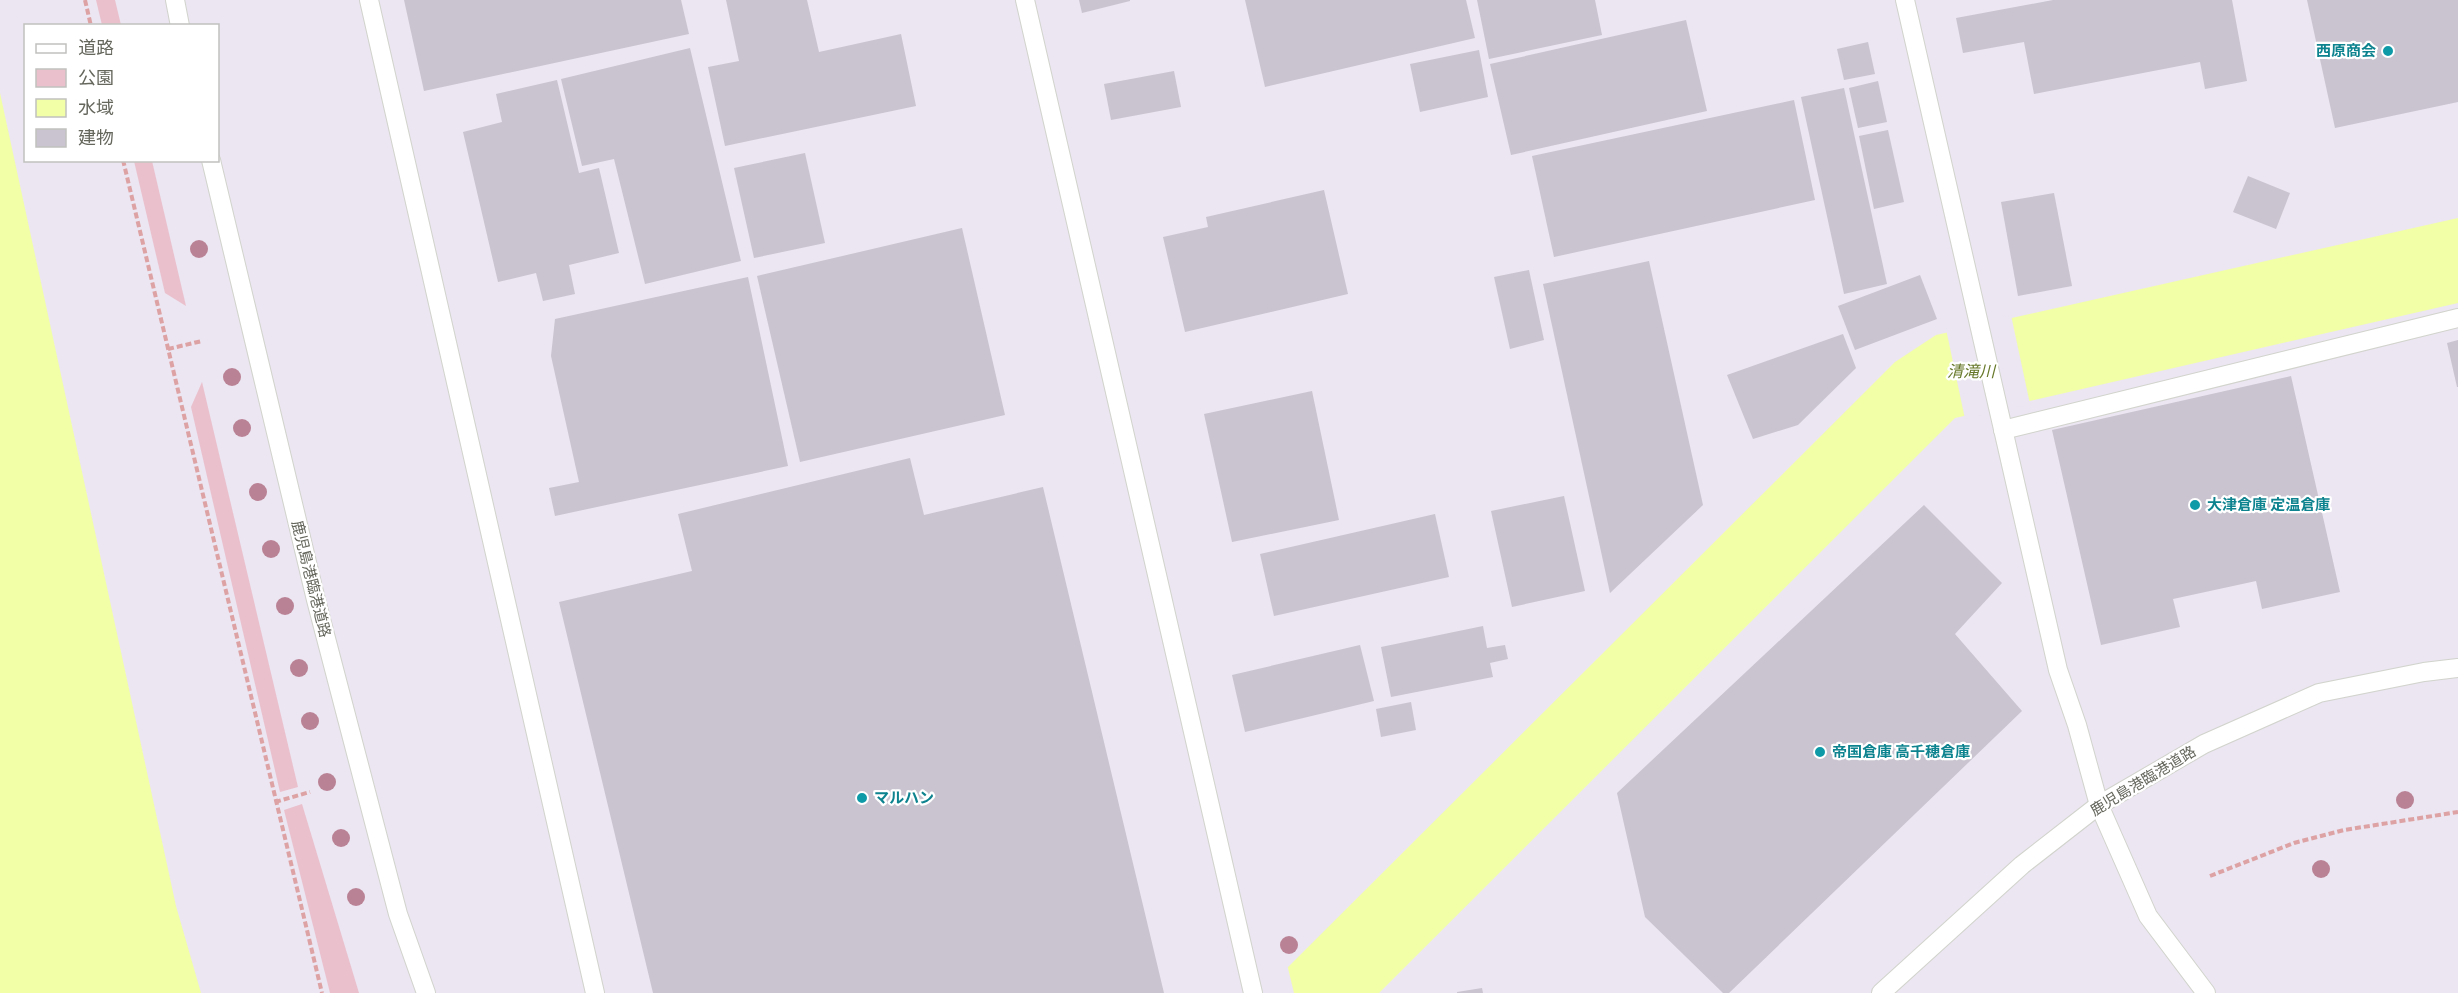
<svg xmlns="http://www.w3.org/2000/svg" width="2458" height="993" viewBox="0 0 2458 993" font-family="'Titillium Web','Noto Sans JP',sans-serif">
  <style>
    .green { fill: #eac0cd }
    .water { fill: #f3ffa7 }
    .pier { fill: #ebe6f1 }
    .building { fill: #c9c4cf }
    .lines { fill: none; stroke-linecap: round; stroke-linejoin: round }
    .minor-casing { stroke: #d1d3cc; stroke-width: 20 }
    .path { stroke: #dda2a4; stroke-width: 4; stroke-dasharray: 6 3; stroke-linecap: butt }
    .minor { stroke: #fff; stroke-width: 18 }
    .tree { fill: #ba8295 }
    .culture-dot { fill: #0f9aa8; stroke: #fff; stroke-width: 2 }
    .labels { text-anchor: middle; stroke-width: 4.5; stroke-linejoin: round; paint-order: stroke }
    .culture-label { font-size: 15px; font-weight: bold; fill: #0d838f; stroke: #fff; text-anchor: start }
    .street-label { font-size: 15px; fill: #65675d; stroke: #fff }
    .water-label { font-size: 16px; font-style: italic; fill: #67782a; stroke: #fff }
  </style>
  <rect width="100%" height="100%" fill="#ebe6f1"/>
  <!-- green -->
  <g class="green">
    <path d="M96,0H115L121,25H102Z"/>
    <path d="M134,161H152L186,306L165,293Z"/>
    <path d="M202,382L298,787L280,792L191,407Z"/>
    <path d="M302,804L359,993H330L284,810Z"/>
  </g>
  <!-- water -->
  <g class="water">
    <path d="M0,93L176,906L201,993H0Z"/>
    <path d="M2458,218V303L1955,418L1379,993H1262L1895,362L1936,335Z"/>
  </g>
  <!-- pier -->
  <g class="pier">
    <path d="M2011,315L2030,404L1965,419L1946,329Z"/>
    <path d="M1287,964L1294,993H1259L1260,991Z"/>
  </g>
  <!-- building -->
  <g class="building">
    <path d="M404,0H681L689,34L424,91Z"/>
    <path d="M726,0H807L819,52L901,34L916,106L725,146L708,67L739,61Z"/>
    <path d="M1079,0H1130V1L1082,13Z"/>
    <path d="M1245,0H1466L1475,38L1265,87Z"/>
    <path d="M1477,0H1595L1602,35L1489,59Z"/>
    <path d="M2053,0H2232L2247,81L2205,89L2200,62L2034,94L2024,42L1963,53L1956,18Z"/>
    <path d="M2307,0H2458V102L2335,128Z"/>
    <path d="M1686,20L1707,111L1511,155L1490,64Z"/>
    <path d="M1868,42L1875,74L1844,80L1837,49Z"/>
    <path d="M690,48L741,261L645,284L614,159L582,166L561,79Z"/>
    <path d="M1479,50L1488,97L1420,112L1410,64Z"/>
    <path d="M1174,71L1181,107L1111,120L1104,84Z"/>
    <path d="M557,80L579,173L599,168L619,253L569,265L575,294L543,301L536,273L498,282L463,132L502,122L496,94Z"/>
    <path d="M1878,81L1887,122L1858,128L1849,88Z"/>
    <path d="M1844,88L1887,284L1844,294L1801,97Z"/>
    <path d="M1794,100L1815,200L1554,257L1532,156Z"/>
    <path d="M1888,130L1904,202L1874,209L1859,136Z"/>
    <path d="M805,153L825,243L754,258L734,168Z"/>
    <path d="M2248,176L2290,193L2276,229L2233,212Z"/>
    <path d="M1324,190L1348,294L1185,332L1163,237L1208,227L1206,217Z"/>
    <path d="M2054,193L2072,286L2018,296L2001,202Z"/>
    <path d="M962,228L1005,415L800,462L757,276Z"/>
    <path d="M1649,261L1703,505L1610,593L1543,284Z"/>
    <path d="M1529,270L1544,340L1510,349L1494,277Z"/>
    <path d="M1920,275L1937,319L1855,350L1838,306Z"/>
    <path d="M748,277L788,466L555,516L549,488L579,482L551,356L555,319Z"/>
    <path d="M1843,334L1856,368L1798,425L1753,439L1727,375Z"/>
    <path d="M2458,340V387H2457L2447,343Z"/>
    <path d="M2291,376L2340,592L2262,609L2256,581L2173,599L2180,627L2101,645L2052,430Z"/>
    <path d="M1312,391L1339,520L1232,542L1204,414Z"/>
    <path d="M910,458L924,515L1043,487L1164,993H653L559,602L692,571L678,514Z"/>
    <path d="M1564,496L1585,591L1512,607L1491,511Z"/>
    <path d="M1924,505L2002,583L1955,634L2022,711L1729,993H1723L1645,917L1617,793Z"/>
    <path d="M1435,514L1449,577L1274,616L1260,554Z"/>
    <path d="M1483,626L1487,648L1505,645L1508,659L1490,663L1493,677L1391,697L1381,647Z"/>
    <path d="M1360,645L1374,701L1245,732L1232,675Z"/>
    <path d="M1411,702L1416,730L1381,737L1376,709Z"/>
    <path d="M1482,988L1483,993H1457V992Z"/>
  </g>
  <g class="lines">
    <!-- minor casing -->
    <g class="minor-casing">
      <g id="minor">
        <path d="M175,0L180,26"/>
        <path d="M369,0L595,993"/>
        <path d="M1025,0L1253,993"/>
        <path d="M1905,0L2058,670L2077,725L2099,805L2148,916L2206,993"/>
        <path d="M211,160L316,600L398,914L426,993"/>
        <path d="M2003,430L2458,318"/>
        <path d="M1881,993L2022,865L2099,805L2204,744L2319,693L2424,672L2458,668"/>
      </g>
    </g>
    <!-- path -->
    <g class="path">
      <path d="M85,0L91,26"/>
      <path d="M123,160L322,993"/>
      <path d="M168,349L202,341"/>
      <path d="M275,802L310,792"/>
      <path d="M2210,876L2294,843L2344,830L2458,812"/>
    </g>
    <!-- minor -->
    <use href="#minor" class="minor"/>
  </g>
  <!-- trees -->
  <g class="tree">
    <circle cx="199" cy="249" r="9"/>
    <circle cx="232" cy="377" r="9"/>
    <circle cx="242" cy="428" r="9"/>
    <circle cx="258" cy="492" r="9"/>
    <circle cx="271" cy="549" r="9"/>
    <circle cx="285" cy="606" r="9"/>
    <circle cx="299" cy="668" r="9"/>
    <circle cx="310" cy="721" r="9"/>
    <circle cx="327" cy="782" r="9"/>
    <circle cx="2405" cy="800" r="9"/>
    <circle cx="341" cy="838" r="9"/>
    <circle cx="2321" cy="869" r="9"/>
    <circle cx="356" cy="897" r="9"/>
    <circle cx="1289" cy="945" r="9"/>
  </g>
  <!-- markers -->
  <g class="culture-dot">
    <circle cx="2388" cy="51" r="6"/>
    <circle cx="2195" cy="505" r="6"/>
    <circle cx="1820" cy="752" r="6"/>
    <circle cx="862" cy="798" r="6"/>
  </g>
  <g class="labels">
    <!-- culture labels -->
    <g class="culture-label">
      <text x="2376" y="56" text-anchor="end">西原商会</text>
      <text x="2207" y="510">大津倉庫 定温倉庫</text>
      <text x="1832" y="757">帝国倉庫 高千穂倉庫</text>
      <text x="874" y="803">マルハン</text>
    </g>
    <!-- street labels -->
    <g class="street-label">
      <text transform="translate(311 579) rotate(76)" y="5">鹿児島港臨港道路</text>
      <text transform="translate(2143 781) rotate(-31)" y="5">鹿児島港臨港道路</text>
    </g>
    <!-- water labels -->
    <g class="water-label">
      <text x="1971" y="377">清滝川</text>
    </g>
  </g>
  <!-- legend -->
  <rect x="24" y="24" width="195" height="138" fill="#ffffff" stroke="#c1c2be" stroke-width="1.5"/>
  <rect x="36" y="44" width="30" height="9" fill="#ffffff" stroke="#c1c2be" stroke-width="1.5"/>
  <text x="78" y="54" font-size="18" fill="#65675d">道路</text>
  <rect x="36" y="69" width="30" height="18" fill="#eac0cd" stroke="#c1c2be" stroke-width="1.5"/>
  <text x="78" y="84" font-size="18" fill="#65675d">公園</text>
  <rect x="36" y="99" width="30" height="18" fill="#f3ffa7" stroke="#c1c2be" stroke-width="1.5"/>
  <text x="78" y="114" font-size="18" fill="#65675d">水域</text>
  <rect x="36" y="129" width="30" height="18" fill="#c9c4cf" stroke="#c1c2be" stroke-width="1.5"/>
  <text x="78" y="144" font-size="18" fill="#65675d">建物</text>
</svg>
